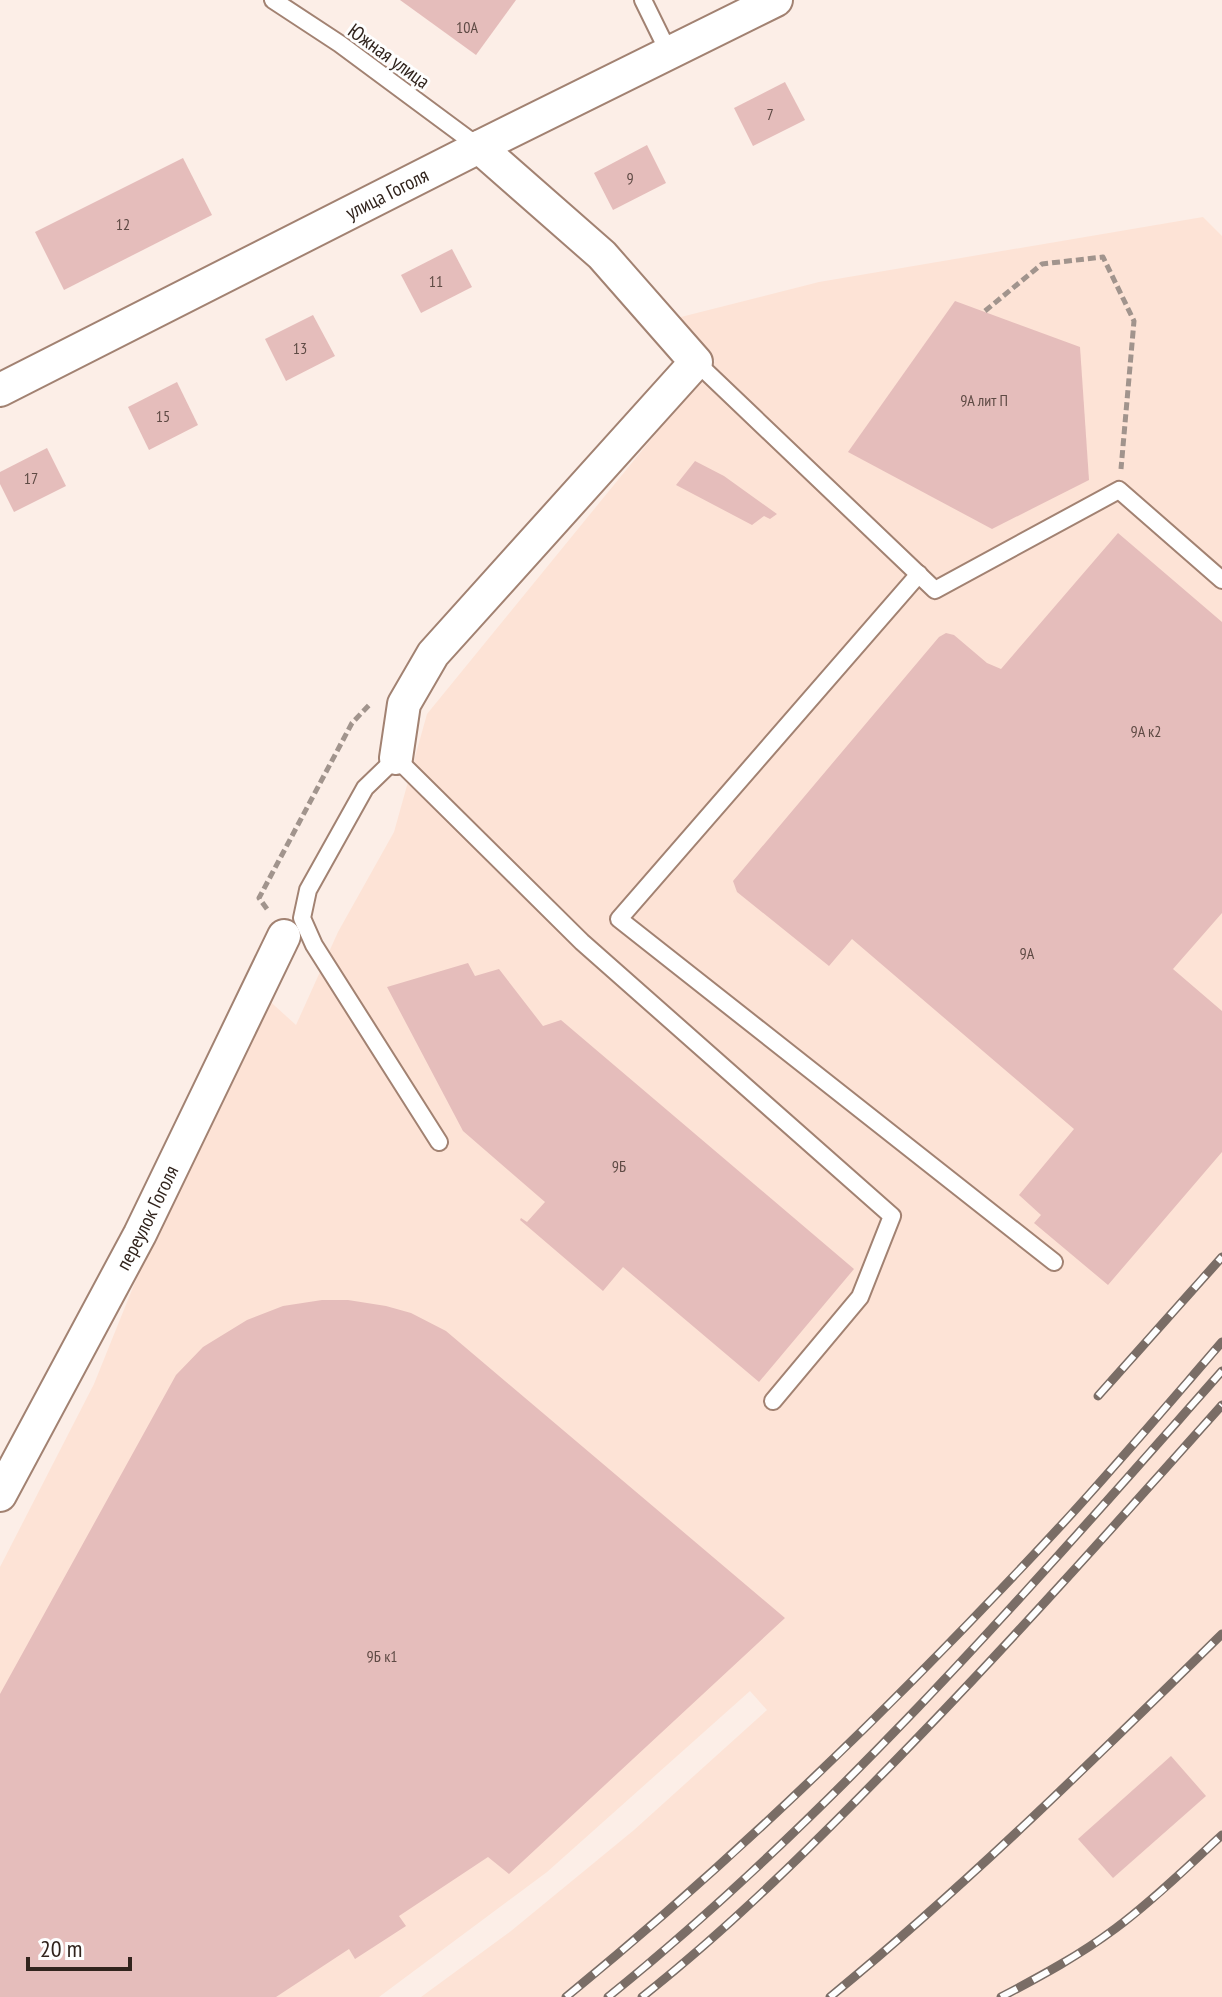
<svg xmlns="http://www.w3.org/2000/svg" width="1222" height="1997" viewBox="0 0 1222 1997" font-family="'PT Sans Narrow',sans-serif">
  <style>
    .built { fill: #fde3d6 }
    .building { fill: #e5bdbb }
    .lines { fill: none; stroke-linecap: round; stroke-linejoin: round }
    .lane-casing { stroke: #a28272; stroke-width: 20 }
    .street-casing { stroke: #a28272; stroke-width: 36 }
    .path { stroke: #a1948d; stroke-width: 5; stroke-dasharray: 8 4; stroke-linecap: butt }
    .lane { stroke: #fff; stroke-width: 16 }
    .street { stroke: #fff; stroke-width: 32 }
    .rail-casing { stroke: #7a6d66; stroke-width: 9 }
    .rail { stroke: #fefefe; stroke-width: 6; stroke-dasharray: 18; stroke-linecap: butt }
    .labels { text-anchor: middle; stroke-width: 6; stroke-linejoin: round; paint-order: stroke }
    .number-label { font-size: 16px; fill: #5e4a44 }
    .street-label { font-size: 20px; fill: #31241d; stroke: #fefefe }
  </style>
  <rect width="100%" height="100%" fill="#fceee7"/>
  <!-- built -->
  <path class="built" d="M1203,217L1222,236V1997H421L511,1931L634,1830L767,1710L750,1691L547,1872L379,1997H0V1567L94,1384L254,987L296,1025L338,932L394,832L427,714L715,361L677,318L819,282Z"/>
  <!-- building -->
  <g class="building">
    <path d="M400,0H516L476,55Z"/>
    <path d="M785,82L805,120L753,146L734,108Z"/>
    <path d="M647,145L666,183L613,210L594,173Z"/>
    <path d="M183,158L212,215L64,290L35,232Z"/>
    <path d="M452,249L472,287L421,313L401,275Z"/>
    <path d="M955,301L1080,347L1089,480L992,529L848,452Z"/>
    <path d="M313,315L335,356L286,381L265,339Z"/>
    <path d="M177,382L198,425L149,450L128,407Z"/>
    <path d="M47,448L66,486L14,512L0,484V472Z"/>
    <path d="M695,461L724,476L777,514L770,519L764,516L752,525L676,485Z"/>
    <path d="M1118,533L1222,622V913L1173,969L1222,1011V1152L1108,1285L1034,1223L1041,1215L1019,1195L1074,1129L852,939L829,966L737,892L733,881L939,637L946,633L954,635L987,663L1001,669Z"/>
    <path d="M468,963L475,976L499,969L543,1026L561,1020L854,1269L759,1382L623,1267L603,1291L520,1220L521,1218L527,1222L545,1202L463,1131L387,987Z"/>
    <path d="M322,1300H348L386,1306L411,1313L446,1331L785,1618L509,1874L488,1857L399,1916L406,1926L355,1959L349,1949L276,1997H0V1694L176,1375L203,1347L247,1320L283,1306Z"/>
    <path d="M1171,1756L1206,1796L1113,1878L1078,1839Z"/>
  </g>
  <g class="lines">
    <!-- lane casing -->
    <g class="lane-casing">
      <g id="lane">
        <path d="M273,0L340,44L479,147"/>
        <path d="M643,0L669,53"/>
        <path d="M696,362L935,590L1119,490L1222,580"/>
        <path d="M919,574L619,919L1054,1262"/>
        <path d="M439,1142L314,945L302,918L308,890L365,788L396,758L582,942L892,1216L860,1297L773,1401"/>
      </g>
    </g>
    <!-- street casing -->
    <g class="street-casing">
      <g id="street">
        <path id="s1" d="M0,390L479,147L776,0"/>
        <path d="M396,758L404,704L433,654L696,362L602,255L479,147"/>
        <path id="s2" d="M0,1495L140,1234L284,936"/>
      </g>
    </g>
    <!-- path -->
    <g class="path">
      <path d="M985,311L1042,264L1103,257L1134,321L1121,469"/>
      <path d="M267,909L259,898L352,723L371,703"/>
    </g>
    <!-- lane -->
    <use href="#lane" class="lane"/>
    <!-- street -->
    <use href="#street" class="street"/>
    <!-- rail casing -->
    <g class="rail-casing">
      <g id="rail">
        <path d="M1098,1396L1222,1257"/>
        <path d="M566,1997C745,1851 910,1689 1066,1520C1119,1462 1170,1402 1222,1342"/>
        <path d="M608,1997C836,1813 1028,1590 1222,1371"/>
        <path d="M642,1997C734,1924 817,1841 899,1757C1010,1643 1116,1524 1222,1405"/>
        <path d="M830,1997C968,1884 1094,1759 1222,1634"/>
        <path d="M1001,1997C1041,1976 1080,1955 1116,1928C1154,1900 1188,1866 1222,1835"/>
      </g>
    </g>
    <!-- rail -->
    <use href="#rail" class="rail"/>
  </g>
  <g class="labels">
    <!-- number labels -->
    <g class="number-label">
      <text x="467" y="33">10А</text>
      <text x="770" y="120">7</text>
      <text x="630" y="184">9</text>
      <text x="123" y="230">12</text>
      <text x="436" y="287">11</text>
      <text x="300" y="354">13</text>
      <text x="984" y="406">9А лит П</text>
      <text x="163" y="422">15</text>
      <text x="31" y="484">17</text>
      <text x="1146" y="737">9А к2</text>
      <text x="1027" y="959">9А</text>
      <text x="619" y="1172">9Б</text>
      <text x="382" y="1662">9Б к1</text>
    </g>
    <!-- street labels -->
    <g class="street-label">
      <text transform="translate(389 56) rotate(36)" y="7">Южная улица</text>
      <text dy="7" stroke="none"><textPath href="#s1" startOffset="434">улица Гоголя</textPath></text>
      <text dy="7" stroke="none"><textPath href="#s2" startOffset="314">переулок Гоголя</textPath></text>
    </g>
  </g>
  <!-- scale -->
  <path d="M28 1957v12h102v-12" fill="none" stroke="#31241d" stroke-width="4"/>
  <text x="40" y="1957" font-size="24" fill="#31241d" stroke="#fefefe" stroke-width="6" paint-order="stroke">20 m</text>
</svg>
